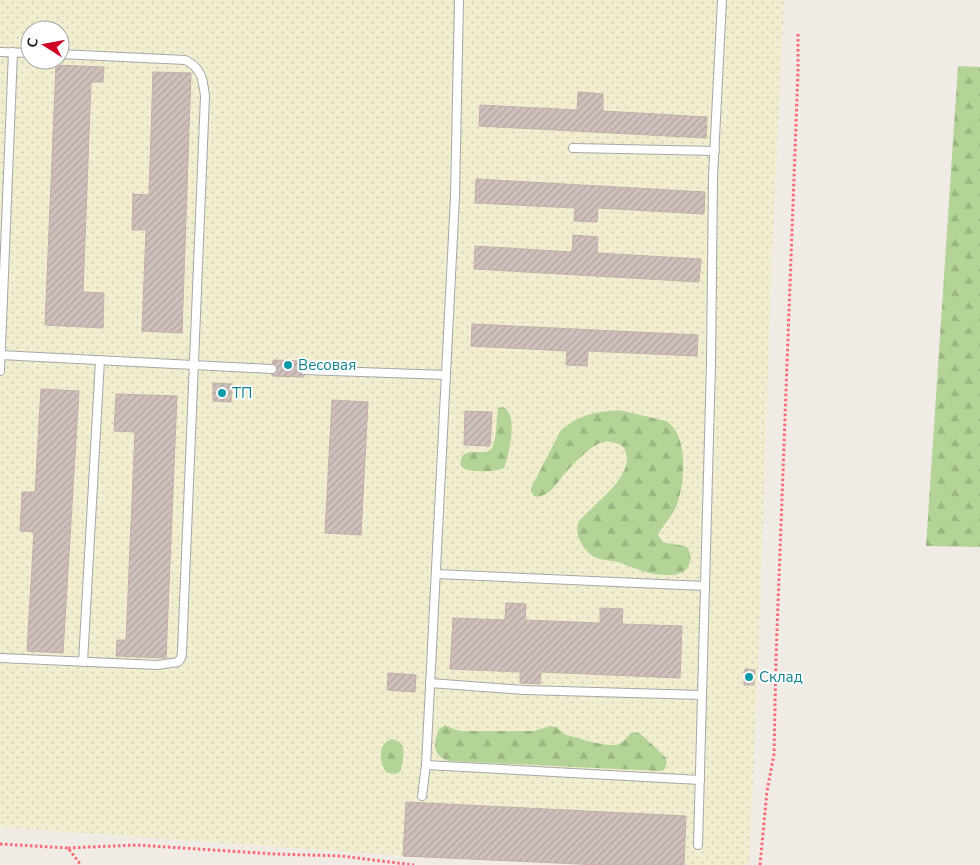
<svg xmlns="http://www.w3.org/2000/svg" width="980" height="865" viewBox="0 0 980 865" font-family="'Nunito Sans',sans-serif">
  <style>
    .farmland { fill: url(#farmland-dots); fill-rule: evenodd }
    .forest { fill: url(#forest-firs) }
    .building { fill: url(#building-hatch); stroke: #c4aea7 }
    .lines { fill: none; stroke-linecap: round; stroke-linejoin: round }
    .service-casing { stroke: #a7a7a7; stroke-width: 10 }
    .path { stroke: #ff6975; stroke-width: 3; stroke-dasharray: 2.5 2.5; stroke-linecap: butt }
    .service { stroke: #fff; stroke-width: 8 }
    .culture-dot { fill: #0f9aa8; stroke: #fff; stroke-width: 2 }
    .labels { text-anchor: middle; stroke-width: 4; stroke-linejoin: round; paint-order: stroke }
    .culture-label { font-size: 15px; fill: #0d838f; stroke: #fff; text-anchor: start }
  </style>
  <defs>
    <pattern id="farmland-dots" width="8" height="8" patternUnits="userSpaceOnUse" patternTransform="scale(1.25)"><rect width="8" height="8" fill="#f1eed0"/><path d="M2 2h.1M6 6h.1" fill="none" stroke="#ceccb2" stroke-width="1.8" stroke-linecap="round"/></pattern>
    <pattern id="forest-firs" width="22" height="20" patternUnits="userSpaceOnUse" patternTransform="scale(1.25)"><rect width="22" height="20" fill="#b4d497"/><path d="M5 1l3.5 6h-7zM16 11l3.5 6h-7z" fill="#9ab682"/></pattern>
    <pattern id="building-hatch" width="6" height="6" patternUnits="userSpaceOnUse" patternTransform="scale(1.25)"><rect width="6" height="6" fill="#cec0bb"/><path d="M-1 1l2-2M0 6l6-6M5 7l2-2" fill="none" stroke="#b1a5a0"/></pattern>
  </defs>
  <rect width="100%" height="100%" fill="#f1ebe6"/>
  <!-- farmland -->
  <path class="farmland" d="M0,0H784L772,257L758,670L749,865H600L403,856L0,827ZM30,30H60V60H30Z"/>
  <!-- forest -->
  <g class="forest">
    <path d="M958,66L980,67V547L926,546Z"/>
    <path d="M503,407C519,414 509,454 504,468C497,472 467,473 462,467C460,465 460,462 461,459C466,445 485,458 492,448C497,440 496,420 498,409L499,408Z"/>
    <path d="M619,410L666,421C690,435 685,487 675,509C671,518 662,526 658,535L663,542C670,544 680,544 686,547C692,551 692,563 687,568C686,571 681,573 678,574C671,576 661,575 654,574C642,572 630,566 617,562C609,560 598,560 591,555C582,547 573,533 579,521C593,505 633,477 626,454C625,448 622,445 616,443C610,441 604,441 598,444C585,451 576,462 566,472C559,480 552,493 541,496C539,497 536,496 534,496L531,492V488L561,430C580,414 596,412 619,410Z"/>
    <path d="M445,725C451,727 455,730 461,731H534L550,726L556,727L566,735L571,736C581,739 609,748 619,744C624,742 628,736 631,733C634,732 636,732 639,733C641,734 665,756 666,758C667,763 666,766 664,770L660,771L449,761C432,756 433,743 439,729Z"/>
    <path d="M392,739C409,743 403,757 401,770C397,776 392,774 386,772C379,762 377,743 392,739Z"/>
  </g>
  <!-- building -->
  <g class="building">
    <path d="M56,65L104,67L103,82H91L83,292L104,293L103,328L45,325Z"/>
    <path d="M153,72L191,73L182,333L142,331L146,230H132L133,194L149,195Z"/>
    <path d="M578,92L603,94V111L707,117L706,138L479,126L480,105L577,110Z"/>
    <path d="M476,179L705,192L704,214L598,208L597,222L574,221L575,208L475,203Z"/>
    <path d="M573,235L598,237L597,253L701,259L699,282L474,269L475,246L572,252Z"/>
    <path d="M472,324L698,335L697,356L588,351L587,366L566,365L567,351L471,346Z"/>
    <path d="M273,360L304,361V377L272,376Z"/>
    <path d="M213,383L232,384L231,402L213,401Z"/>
    <path d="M41,389L79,391L63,653L27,651L34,532L20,531L22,492H35Z"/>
    <path d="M116,394L177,396L166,658L116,656L117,640H126L135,432L114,431Z"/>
    <path d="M332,400L368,402L361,535L325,533Z"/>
    <path d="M465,411L492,412L490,446L464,445Z"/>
    <path d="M506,603L526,604L525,620L600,623V608L623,609L622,624L682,626L680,678L541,672L540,684L520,683V672L450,669L453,618L505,620Z"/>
    <path d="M745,669L755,670L754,685H744Z"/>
    <path d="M388,673L416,675L415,692L387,690Z"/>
    <path d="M406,802L686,816L684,865H601L403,856Z"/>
  </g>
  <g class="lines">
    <!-- service casing -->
    <g class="service-casing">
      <g id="service">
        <path d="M0,52L30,53"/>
        <path d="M573,148L715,151"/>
        <path d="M0,355L272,369"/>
        <path d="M304,370L446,375"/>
        <path d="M0,371L13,52"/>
        <path d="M436,574L705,586"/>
        <path d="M0,658L158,665L178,662L181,658L182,652L205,96C203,79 201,67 185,60L60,54"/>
        <path d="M83,662L100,360"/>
        <path d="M430,683L524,690L702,695"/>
        <path d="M426,765L455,197L459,0"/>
        <path d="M422,796L426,765L700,780"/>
        <path d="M698,845L711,363L713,177L722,0"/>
      </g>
    </g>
    <!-- path -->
    <g class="path">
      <path d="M0,844L68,848L81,865"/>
      <path d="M68,848L136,845L275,854L341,856L414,865"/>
      <path d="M760,865L767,791L774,754L776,658L798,71V33"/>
    </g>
    <!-- service -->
    <use href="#service" class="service"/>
  </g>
  <!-- markers -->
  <g class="culture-dot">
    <circle cx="288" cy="365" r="5"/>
    <circle cx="222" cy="393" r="5"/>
    <circle cx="749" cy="677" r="5"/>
  </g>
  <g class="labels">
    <!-- culture labels -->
    <g class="culture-label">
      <text x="298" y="370">Весовая</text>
      <text x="232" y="398">ТП</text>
      <text x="759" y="682">Склад</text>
    </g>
  </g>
  <!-- north arrow -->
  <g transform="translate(45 45) rotate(281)"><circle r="24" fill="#ffffff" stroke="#a6a6a6"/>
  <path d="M0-4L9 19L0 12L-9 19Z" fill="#d00025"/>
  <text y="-8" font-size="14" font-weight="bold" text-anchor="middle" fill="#202020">С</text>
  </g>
</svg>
